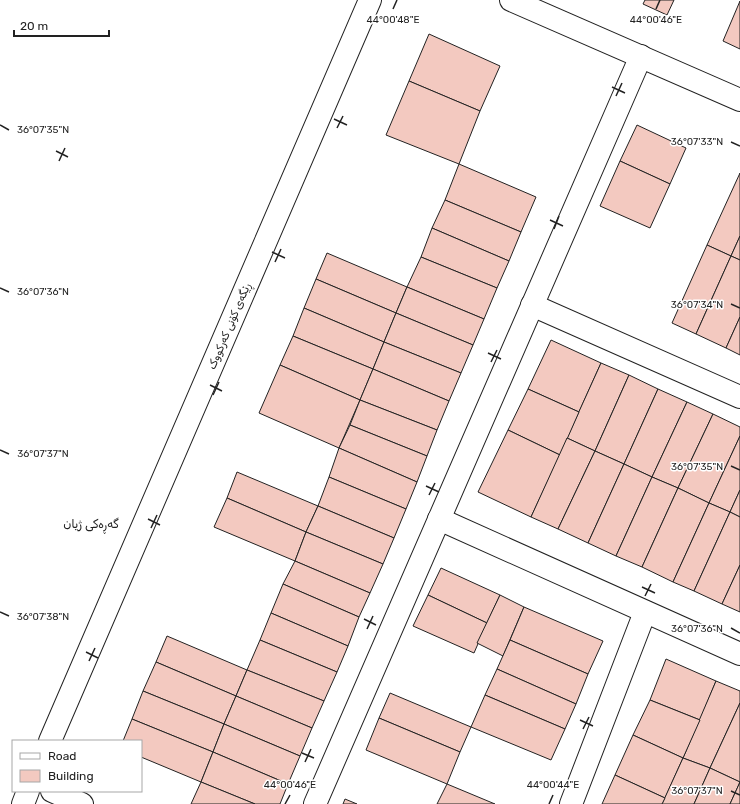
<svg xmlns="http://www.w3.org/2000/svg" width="740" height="804" viewBox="0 0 740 804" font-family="Rubik,Vazirmatn,sans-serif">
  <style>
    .building { fill: #f3c9c0; stroke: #222 }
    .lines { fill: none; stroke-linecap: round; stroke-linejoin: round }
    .street-casing { stroke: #222; stroke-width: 24 }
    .secondary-casing { stroke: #222; stroke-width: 24 }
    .street { stroke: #fff; stroke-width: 22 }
    .secondary { stroke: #fff; stroke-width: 22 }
    .ticks { fill: none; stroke: #222; stroke-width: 1.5 }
    .labels { text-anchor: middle; stroke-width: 3; stroke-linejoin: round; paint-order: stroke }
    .street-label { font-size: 11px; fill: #222; stroke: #fff }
    .neighbourhood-label { font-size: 12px; fill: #222; stroke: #fff }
    .ticks-label { font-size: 10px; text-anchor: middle; fill: #222; stroke: #fff; stroke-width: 3; stroke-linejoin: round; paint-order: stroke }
  </style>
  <rect width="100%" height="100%" fill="#fff"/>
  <!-- building -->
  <g class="building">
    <path d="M645,0H674L667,15L643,4Z"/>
    <path d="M740,1V49L723,41Z"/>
    <path d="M429,34L500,66L480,111L409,81Z"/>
    <path d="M409,81L480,111L459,164L386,135Z"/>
    <path d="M637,125L686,148L670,184L620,161Z"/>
    <path d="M620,161L670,184L650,228L600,206Z"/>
    <path d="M459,164L536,197L521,232L445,200Z"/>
    <path d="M740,173V236L731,256L707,245Z"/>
    <path d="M445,200L521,232L509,261L432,228Z"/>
    <path d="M432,228L509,261L497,288L421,257Z"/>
    <path d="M740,236V260L731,256Z"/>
    <path d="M707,245L731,256L696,334L672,323Z"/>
    <path d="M327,253L407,287L396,313L316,279Z"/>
    <path d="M731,256L740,260V317L726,348L696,334Z"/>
    <path d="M421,257L497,288L484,319L407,287Z"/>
    <path d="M316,279L396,313L384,342L304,308Z"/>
    <path d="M407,287L484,319L473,345L396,313Z"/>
    <path d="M304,308L384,342L373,369L293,336Z"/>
    <path d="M396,313L473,345L461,373L384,342Z"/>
    <path d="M740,317V355L726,348Z"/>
    <path d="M293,336L373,369L360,400L280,365Z"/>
    <path d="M551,340L601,363L579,412L528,389Z"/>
    <path d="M384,342L461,373L449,401L373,369Z"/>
    <path d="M601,363L629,375L595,451L567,438Z"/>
    <path d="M280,365L360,400L339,448L259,413Z"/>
    <path d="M373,369L449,401L437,430L360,400Z"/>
    <path d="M629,375L658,389L624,464L595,451Z"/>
    <path d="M528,389L579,412L560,455L508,430Z"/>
    <path d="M658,389L687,402L652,477L624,464Z"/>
    <path d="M360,400L437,430L427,456L350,425Z"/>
    <path d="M687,402L713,414L678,488L652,477Z"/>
    <path d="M713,414L740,427V436L709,503L678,488Z"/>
    <path d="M350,425L427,456L417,482L339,448Z"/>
    <path d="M508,430L560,455L531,517L478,492Z"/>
    <path d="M740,436V490L730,512L709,503Z"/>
    <path d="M567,438L595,451L558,529L531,517Z"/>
    <path d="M339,448L417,482L406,509L329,477Z"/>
    <path d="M595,451L624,464L588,543L558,529Z"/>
    <path d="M624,464L652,477L616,556L588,543Z"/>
    <path d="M237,472L318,506L306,532L227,498Z"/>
    <path d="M329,477L406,509L394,538L318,506Z"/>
    <path d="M652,477L678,488L642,567L616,556Z"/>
    <path d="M678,488L709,503L673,582L642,567Z"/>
    <path d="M740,490V517L730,512Z"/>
    <path d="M227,498L306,532L295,561L214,527Z"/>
    <path d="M709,503L730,512L694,591L673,582Z"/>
    <path d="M318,506L394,538L383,564L306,532Z"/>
    <path d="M730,512L740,517V565L722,604L694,591Z"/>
    <path d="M306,532L383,564L370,593L295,561Z"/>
    <path d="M295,561L370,593L359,617L283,584Z"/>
    <path d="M740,565V612L722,604Z"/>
    <path d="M441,568L500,595L487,623L428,595Z"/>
    <path d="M283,584L359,617L348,646L271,613Z"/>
    <path d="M428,595L487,623L474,653L413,626Z"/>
    <path d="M500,595L524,607L503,656L477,643Z"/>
    <path d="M524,607L603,641L588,674L510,640Z"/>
    <path d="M271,613L348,646L337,672L260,640Z"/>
    <path d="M167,636L247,670L236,696L156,662Z"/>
    <path d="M260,640L337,672L324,701L247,670Z"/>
    <path d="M510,640L588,674L576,704L497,669Z"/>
    <path d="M666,659L716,681L700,720L650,700Z"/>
    <path d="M156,662L236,696L224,724L143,691Z"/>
    <path d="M497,669L576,704L565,729L485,695Z"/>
    <path d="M247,670L324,701L312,728L236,696Z"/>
    <path d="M716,681L740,691V703L710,768L683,758Z"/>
    <path d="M143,691L224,724L213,752L132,719Z"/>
    <path d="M390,693L471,727L460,752L379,718Z"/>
    <path d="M485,695L565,729L551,760L471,727Z"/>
    <path d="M236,696L312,728L300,756L224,724Z"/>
    <path d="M650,700L700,720L683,758L633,735Z"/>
    <path d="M740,703V782L710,768Z"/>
    <path d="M379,718L460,752L447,784L366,750Z"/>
    <path d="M132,719L213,752L201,782L141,757V741H123Z"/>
    <path d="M224,724L300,756L288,784L213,752Z"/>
    <path d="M633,735L683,758L665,798L615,775Z"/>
    <path d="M213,752L288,784L280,804H255L201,782Z"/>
    <path d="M683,758L710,768L694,804H662Z"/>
    <path d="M710,768L740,782L730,804H694Z"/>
    <path d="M615,775L665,798L662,804H602Z"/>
    <path d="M201,782L255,804H191Z"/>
    <path d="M740,782V804H730Z"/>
    <path d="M447,784L495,804H437Z"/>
    <path d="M345,799L357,804H343Z"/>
  </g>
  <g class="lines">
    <!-- street casing -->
    <g class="street-casing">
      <g id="street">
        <path d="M511,0L740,100"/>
        <path d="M532,305L740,397"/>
        <path d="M439,519L740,654"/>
        <path d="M52,791L82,804"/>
        <path d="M315,804L641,56"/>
        <path d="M571,804L645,612"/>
      </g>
    </g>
    <!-- secondary casing -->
    <g class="secondary-casing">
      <g id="secondary">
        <path d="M50,741L370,0"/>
        <path d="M23,804L28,791"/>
      </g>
    </g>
    <!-- street -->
    <use href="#street" class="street"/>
    <!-- secondary -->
    <use href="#secondary" class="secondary"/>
  </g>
  <!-- ticks -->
  <path class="ticks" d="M393,9L397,0M656,9L660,0M612,87L625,93M616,96L622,83M334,119L347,125M0,125L9,130M337,128L343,116M731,142L740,146M56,151L68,157M59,161L65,148M550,220L563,226M554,229L559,216M272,252L285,258M275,262L281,249M0,288L9,292M731,304L740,308M488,353L501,359M491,362L497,350M210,385L222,391M213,395L219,382M0,450L9,454M731,466L740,470M426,486L439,492M429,495L435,483M148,519L160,525M151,528L157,515M642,587L655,593M645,596L651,584M0,612L9,616M364,619L376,625M731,628L740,633M367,629L373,616M86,652L98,658M89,661L95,648M580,720L593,726M583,729L589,717M302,753L314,758M305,762L311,749M731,791L740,795M285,804L290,795M549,804L553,795"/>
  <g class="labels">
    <!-- street labels -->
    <g class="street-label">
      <text transform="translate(229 326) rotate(-67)" y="4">ڕێگەی کۆنی کەرکووک</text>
    </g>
    <!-- neighbourhood labels -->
    <g class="neighbourhood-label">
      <text x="91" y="528">گەڕەکی ژیان</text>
    </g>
  </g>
  <g class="ticks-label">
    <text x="393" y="23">44°00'48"E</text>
    <text x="656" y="23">44°00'46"E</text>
    <text x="43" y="133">36°07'35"N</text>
    <text x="697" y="145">36°07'33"N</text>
    <text x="43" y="295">36°07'36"N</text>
    <text x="697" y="308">36°07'34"N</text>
    <text x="43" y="457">36°07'37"N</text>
    <text x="697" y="470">36°07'35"N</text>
    <text x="43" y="620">36°07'38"N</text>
    <text x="697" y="632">36°07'36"N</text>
    <text x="290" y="788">44°00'46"E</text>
    <text x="553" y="788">44°00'44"E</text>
    <text x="697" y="794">36°07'37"N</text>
  </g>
  <!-- legend -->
  <rect x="12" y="740" width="130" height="52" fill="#ffffff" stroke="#a7a7a7"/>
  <rect x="20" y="753" width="20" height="6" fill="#ffffff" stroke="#a7a7a7"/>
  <text x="48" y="760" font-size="12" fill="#222222">Road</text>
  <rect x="20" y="770" width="20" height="12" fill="#f3c9c0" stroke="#a7a7a7"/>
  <text x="48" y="780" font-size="12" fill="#222222">Building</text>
  <!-- scale -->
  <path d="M14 30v6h95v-6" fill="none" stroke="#222222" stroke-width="2"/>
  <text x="20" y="30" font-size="12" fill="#222222" stroke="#ffffff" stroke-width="3" paint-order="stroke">20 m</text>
</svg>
